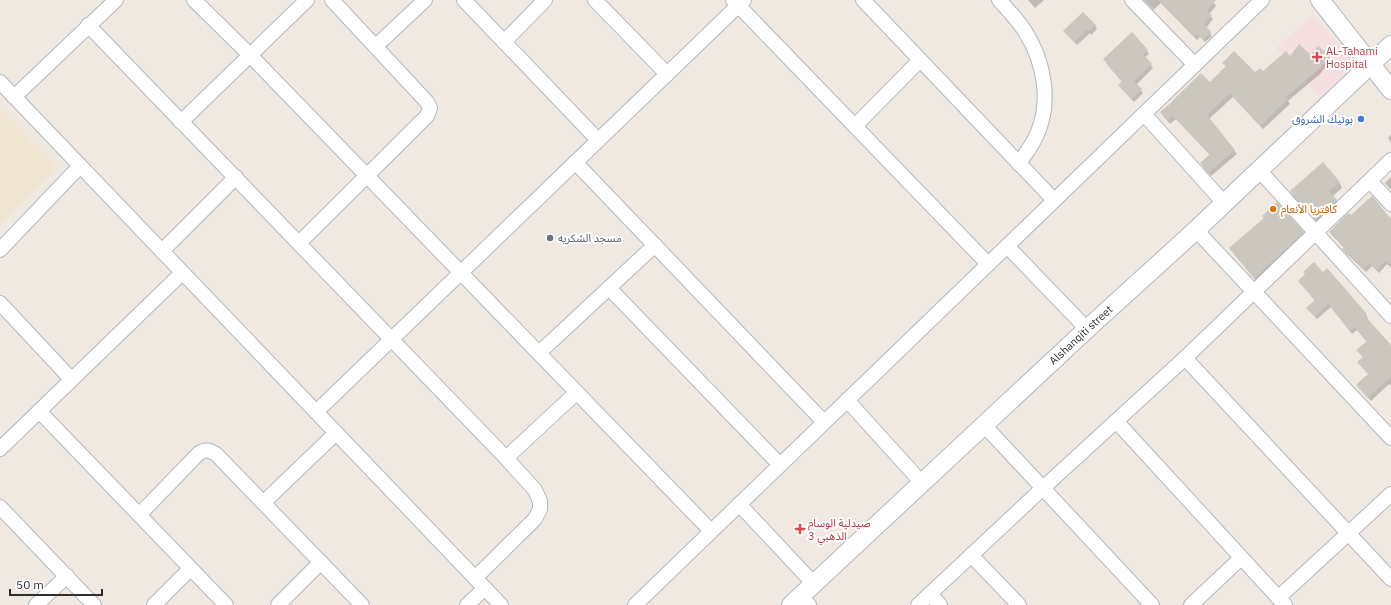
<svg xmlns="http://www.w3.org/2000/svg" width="1391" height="605" viewBox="0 0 1391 605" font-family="'IBM Plex Sans','Noto Sans Arabic',sans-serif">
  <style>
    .education { fill: #f0e6d1 }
    .medical { fill: #f5dfe0 }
    .shadow { fill: #0003 }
    .building { fill: #cbc7bf }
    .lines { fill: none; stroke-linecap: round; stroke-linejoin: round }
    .minor-casing { stroke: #b4b7c1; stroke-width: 16 }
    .tertiary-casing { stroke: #b4b7c1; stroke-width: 20 }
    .minor { stroke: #fff; stroke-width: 14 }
    .tertiary { stroke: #fff; stroke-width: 18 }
    .health-dot { fill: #e0444e; stroke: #fff; stroke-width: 1.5 }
    .shop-dot { fill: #3f7fe0; stroke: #fff; stroke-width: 1.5 }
    .food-dot { fill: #e8710a; stroke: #fff; stroke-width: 1.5 }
    .worship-dot { fill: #6b7280; stroke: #fff; stroke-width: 1.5 }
    .labels { text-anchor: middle; stroke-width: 4; stroke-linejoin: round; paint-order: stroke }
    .health-label { font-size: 11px; fill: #be3a42; stroke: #fff; text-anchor: start }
    .shop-label { font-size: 11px; fill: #366cbe; stroke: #fff; text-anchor: end }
    .food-label { font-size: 11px; fill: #c56008; stroke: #fff; text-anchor: start }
    .worship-label { font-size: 11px; fill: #5b616d; stroke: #fff; text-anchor: start }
    .street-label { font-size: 11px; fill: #2e2e2e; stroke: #fff }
  </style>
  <rect width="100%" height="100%" fill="#efe9e1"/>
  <!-- education -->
  <path class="education" d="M0,109L58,168L0,225Z"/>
  <!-- medical -->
  <path class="medical" d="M1313,15L1358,66L1321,99L1276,48Z"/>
  <!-- shadow -->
  <g class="shadow">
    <path d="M1028,0H1044L1035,8Z"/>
    <path d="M1144,0H1212L1216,6L1209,14L1213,19L1206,28L1212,36L1205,42L1200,37L1197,40L1161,3L1153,10Z"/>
    <path d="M1095,25L1097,29L1091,35L1090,33L1077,45L1064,31Z"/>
    <path d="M1147,51L1149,54L1145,57L1153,68L1136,85L1143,93L1134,102L1121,88L1119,85L1122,82L1106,63Z"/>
    <path d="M1311,56L1329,57L1331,61L1320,74L1288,101L1290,104L1263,129L1233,97L1209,119L1237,154L1211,176L1201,163L1210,155L1176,119L1170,124L1164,117L1210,83L1226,67L1224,63L1255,74L1262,73L1290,57Z"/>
    <path d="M1391,135V143L1388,138Z"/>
    <path d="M1391,177V190L1385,183Z"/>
    <path d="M1339,182L1342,188L1333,196L1340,206L1320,225L1294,197L1291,191Z"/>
    <path d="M1350,217L1391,218V268L1387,264L1379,273L1372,266L1366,272L1345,252L1344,248L1332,235Z"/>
    <path d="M1265,219L1303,233L1306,239L1259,284L1234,254L1230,249Z"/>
    <path d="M1327,269L1366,315L1368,318L1367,320L1391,347V386L1389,384L1371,401L1357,385L1369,375L1360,365L1363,358L1360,353L1367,342L1357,330L1352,334L1331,307L1317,319L1310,311L1315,301L1299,281L1323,274Z"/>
  </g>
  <!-- building -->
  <g class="building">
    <path d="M1158,0H1216L1207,11L1212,15L1204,24L1211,32L1203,40L1197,34L1194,37Z"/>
    <path d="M1083,12L1096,25L1089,31L1087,30L1074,42L1063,31Z"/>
    <path d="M1132,32L1148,50L1143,54L1152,64L1134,81L1142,89L1132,99L1118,85L1122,81L1103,59Z"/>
    <path d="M1299,44L1311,55L1318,46L1330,56L1318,70L1286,97L1288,99L1260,126L1230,93L1207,115L1235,150L1208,173L1200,163L1210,154L1173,116L1167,121L1160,112L1172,102V101L1201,73L1210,82L1226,66L1222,63L1234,51L1255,72L1260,68L1263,71L1286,51L1290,56Z"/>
    <path d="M1323,162L1340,182L1329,191L1337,200L1316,220L1290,191Z"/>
    <path d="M1372,196L1391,219V265L1385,261L1377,270L1369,264L1364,269L1349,255L1348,256L1342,249L1344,247L1329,232L1348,213L1351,215Z"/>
    <path d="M1277,202L1304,232L1255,278L1229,248L1264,218L1262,216Z"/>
    <path d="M1314,262L1323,272L1327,268L1367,314L1365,316L1391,345V377L1368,398L1356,385L1368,374L1357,362L1363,357L1356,350L1367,341L1355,327L1350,331L1328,304L1315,317L1306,308L1315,300L1298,281L1305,274L1303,272Z"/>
  </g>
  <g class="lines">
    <!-- minor casing -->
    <g class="minor-casing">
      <g id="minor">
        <path d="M194,0L250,55L711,531"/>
        <path d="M464,0L598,140"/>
        <path d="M595,0L667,74"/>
        <path d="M733,0L988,264"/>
        <path d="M863,0L1054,200"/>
        <path d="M999,0C1008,10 1019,21 1026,33C1044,62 1051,100 1038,132C1034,143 1025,154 1019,164"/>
        <path d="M1132,0L1195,65"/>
        <path d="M88,25L506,458L535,490L540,501V509L535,519L475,578"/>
        <path d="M504,42L545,0"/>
        <path d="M376,46L425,0"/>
        <path d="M0,82L501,605"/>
        <path d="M14,97L116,0"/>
        <path d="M1144,114L1224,203"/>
        <path d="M181,122L307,0"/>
        <path d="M855,126L920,60"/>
        <path d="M575,162L824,422"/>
        <path d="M1259,170L1391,316"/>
        <path d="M1370,181L1391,204"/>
        <path d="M1196,230L1391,438"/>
        <path d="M299,243L427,116L430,108L427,102L332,0"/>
        <path d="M1007,246L1087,329"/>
        <path d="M0,250L80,166"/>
        <path d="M162,251L236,177"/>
        <path d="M609,288L780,465"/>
        <path d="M0,303L71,379"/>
        <path d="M539,353L655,245"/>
        <path d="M1185,358L1391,579"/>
        <path d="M847,400L922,483"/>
        <path d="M39,411L226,605"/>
        <path d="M316,412L744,0"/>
        <path d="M1116,421L1285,605"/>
        <path d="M984,425L1152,605"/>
        <path d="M0,449L182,273"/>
        <path d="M506,458L576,393"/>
        <path d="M263,503L336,433"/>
        <path d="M739,504L814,584"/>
        <path d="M0,507L94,605"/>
        <path d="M139,515L199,453C206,449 209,450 216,454L362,605"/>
        <path d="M971,555L1019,605"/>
        <path d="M930,594L940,605"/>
        <path d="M800,596L809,605"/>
        <path d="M1278,598L1391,494"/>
        <path d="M36,605L67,576"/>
        <path d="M154,605L190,569"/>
        <path d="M278,605L321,562"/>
        <path d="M467,605L485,588"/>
        <path d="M635,605L1262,0"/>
        <path d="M918,605L1043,488L1185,358L1391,160"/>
        <path d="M1191,605L1241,558"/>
      </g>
    </g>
    <!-- tertiary casing -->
    <g class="tertiary-casing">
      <g id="tertiary">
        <path d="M1320,0L1391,90"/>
        <path id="s1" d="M791,605L1087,329L1196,230L1391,45"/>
      </g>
    </g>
    <!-- minor -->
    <use href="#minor" class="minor"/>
    <!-- tertiary -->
    <use href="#tertiary" class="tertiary"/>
  </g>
  <!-- markers -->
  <g class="health-dot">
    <path d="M1315 51h4v4h4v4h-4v4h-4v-4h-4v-4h4z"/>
    <path d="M798 523h4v4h4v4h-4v4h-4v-4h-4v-4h4z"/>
  </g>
  <circle class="shop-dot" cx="1361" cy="119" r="4"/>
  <circle class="food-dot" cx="1273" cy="209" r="4"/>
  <circle class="worship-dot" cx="550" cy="238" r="4"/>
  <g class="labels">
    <!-- health labels -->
    <g class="health-label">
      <text x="1326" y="55">AL-Tahami<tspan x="1326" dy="13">Hospital</tspan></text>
      <text x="808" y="527">صيدلية الوسام<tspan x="808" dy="13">الذهبي 3</tspan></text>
    </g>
    <!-- shop labels -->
    <g class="shop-label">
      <text x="1353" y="123">بوتيك الشروق</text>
    </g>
    <!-- food labels -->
    <g class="food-label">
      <text x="1281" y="213">كافتريا الأنعام</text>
    </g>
    <!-- worship labels -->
    <g class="worship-label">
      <text x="558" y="242">مسجد الشكريه</text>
    </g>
    <!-- street labels -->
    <g class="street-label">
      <text dy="4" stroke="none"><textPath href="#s1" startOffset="396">Alshanqiti street</textPath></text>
    </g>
  </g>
  <!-- scale -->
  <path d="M10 589v6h92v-6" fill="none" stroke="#2e2e2e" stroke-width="2"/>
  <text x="16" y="589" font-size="12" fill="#2e2e2e" stroke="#ffffff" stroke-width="3" paint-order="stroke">50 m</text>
</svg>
